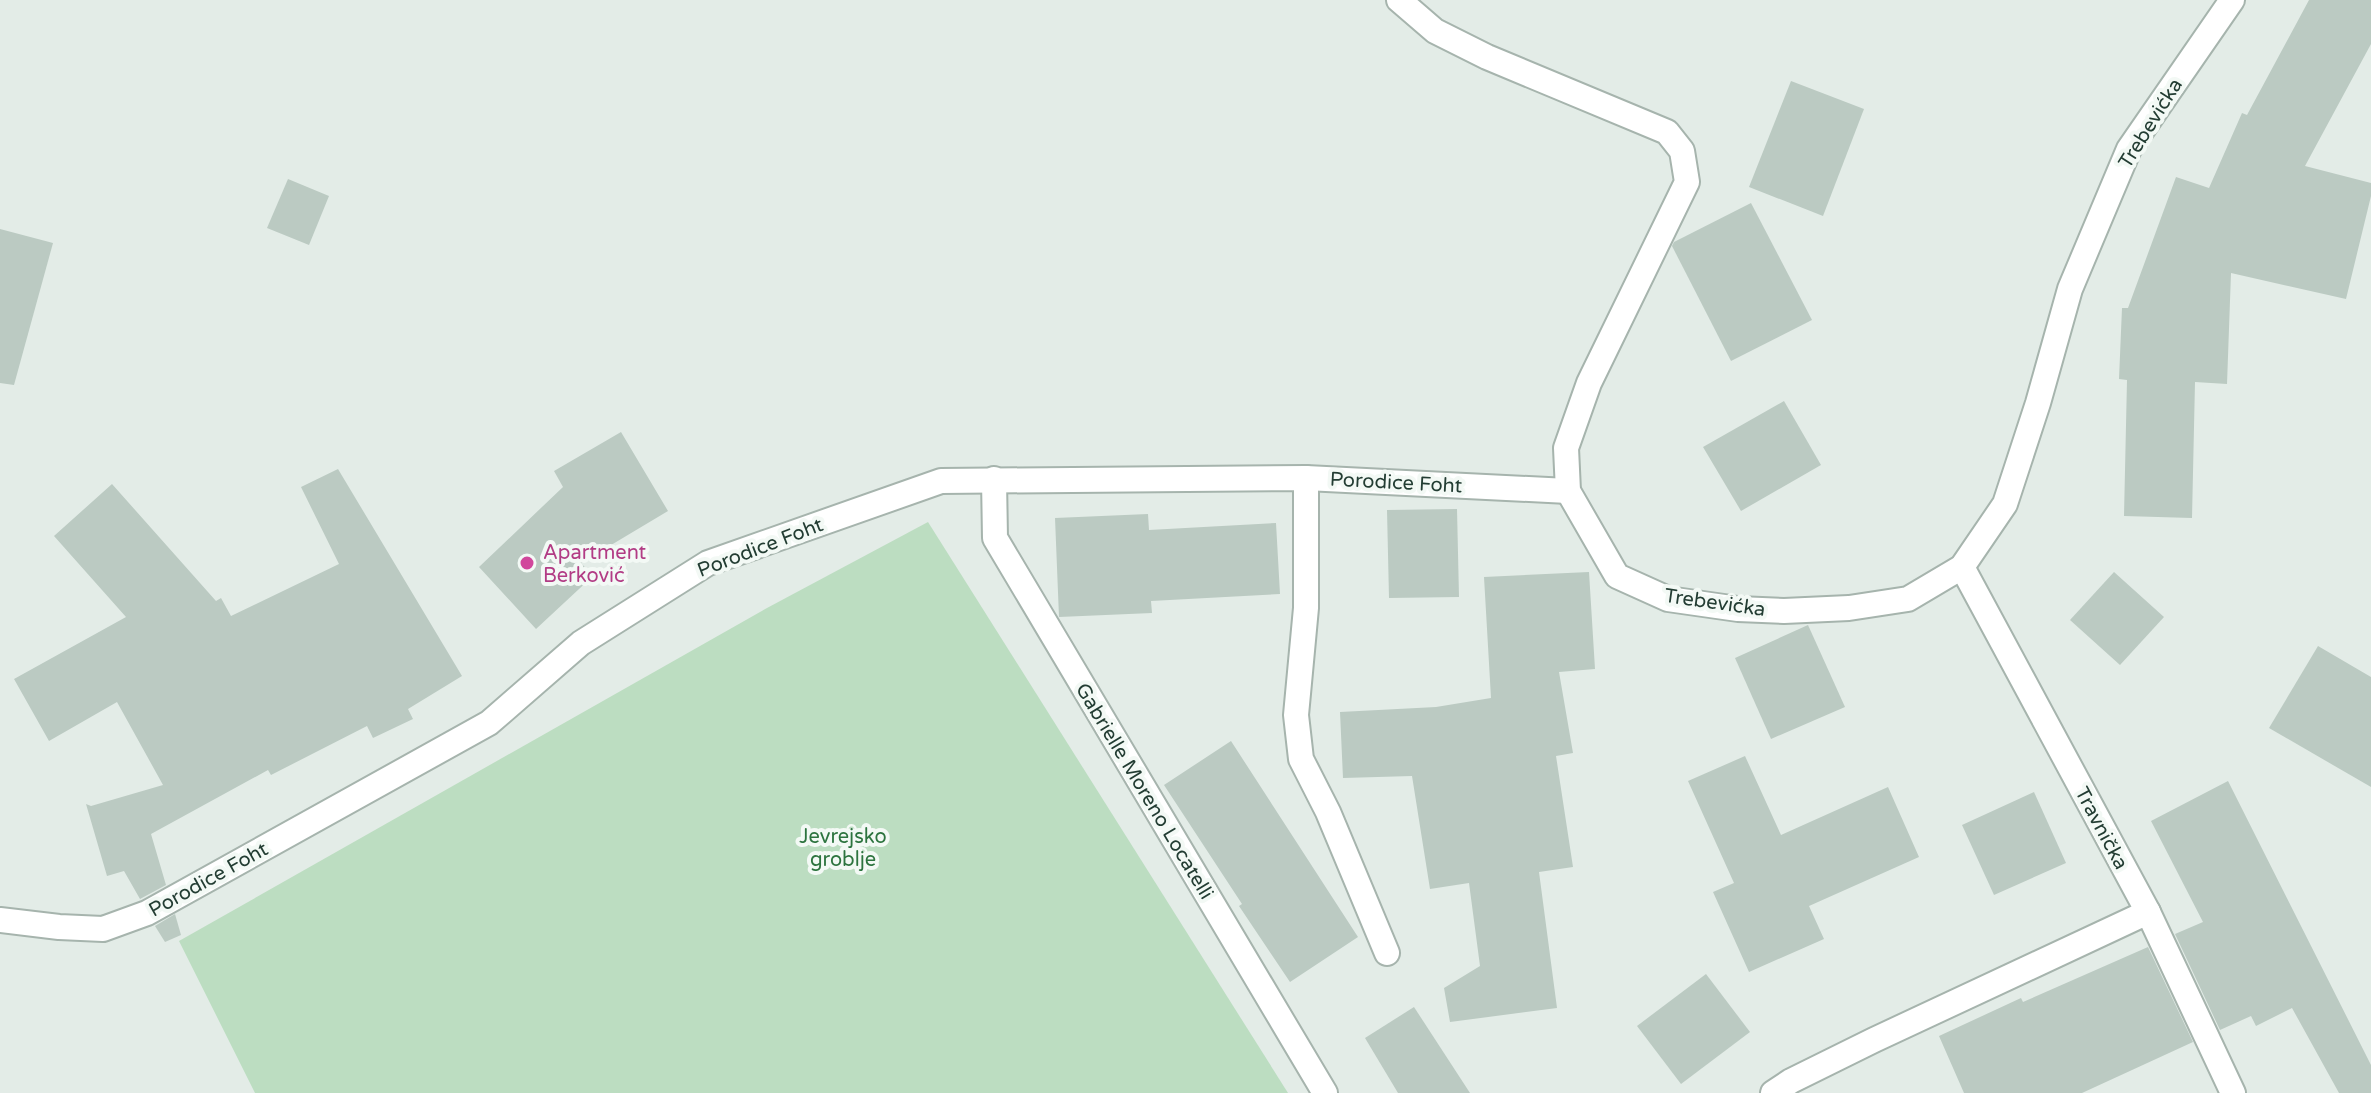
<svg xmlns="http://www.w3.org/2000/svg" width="2371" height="1093" viewBox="0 0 2371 1093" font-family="'Varela Round',sans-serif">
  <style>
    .green { fill: #bcddc1 }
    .building { fill: #bbcac2 }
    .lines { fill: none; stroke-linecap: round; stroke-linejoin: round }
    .service-casing { stroke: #a6b4ad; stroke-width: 28 }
    .minor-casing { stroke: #a6b4ad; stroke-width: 28 }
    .service { stroke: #fff; stroke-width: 24 }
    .minor { stroke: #fff; stroke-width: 24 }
    .hotel-dot { fill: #d1479c; stroke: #f3f9f5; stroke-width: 3 }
    .labels { text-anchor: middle; stroke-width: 8; stroke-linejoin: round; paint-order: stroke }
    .street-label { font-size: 20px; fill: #233d33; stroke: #f3f9f5 }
    .hotel-label { font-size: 20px; fill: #b23c85; stroke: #f3f9f5; text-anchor: start }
    .park-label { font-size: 20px; fill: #2d743f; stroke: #f3f9f5 }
  </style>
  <rect width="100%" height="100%" fill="#e3ece7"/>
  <!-- green -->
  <path class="green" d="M928,522L1288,1093H255L179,941L767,608Z"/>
  <!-- building -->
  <g class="building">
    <path d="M2309,0H2371V44L2305,166L2371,183V196L2346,299L2231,273L2227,384L2195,382L2192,518L2124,516L2127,380L2119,379L2122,308H2128L2176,177L2209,188L2242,113L2247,115Z"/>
    <path d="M1791,81L1864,109L1823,216L1749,187Z"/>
    <path d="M288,179L329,196L309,245L267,228Z"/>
    <path d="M1751,203L1812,320L1731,361L1672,246L1674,242Z"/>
    <path d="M0,229L53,243L14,385L0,383Z"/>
    <path d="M1784,401L1821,465L1741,511L1703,447Z"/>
    <path d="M621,432L668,511L581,563L593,576L536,629L479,567L563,487L554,471Z"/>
    <path d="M338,469L462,676L408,709L413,719L373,738L367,726L271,775L268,770L151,834L166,885L140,899L124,871L107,876L86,804L91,806L163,785L117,702L49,741L14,679L126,617L54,536L112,484L216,601L221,598L231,616L339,564L301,487Z"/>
    <path d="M1457,509L1459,597L1389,598L1387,510Z"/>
    <path d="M1148,514L1149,530L1276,523L1280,594L1151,601L1152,613L1059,617L1055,518Z"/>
    <path d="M1589,572L1595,669L1559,672L1573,753L1556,756L1573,867L1539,872L1557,1008L1450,1022L1444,988L1480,966L1469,883L1430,889L1412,776L1343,778L1340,712L1436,707L1491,698L1484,577Z"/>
    <path d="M2114,572L2164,617L2120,665L2070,620Z"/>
    <path d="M1808,625L1845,707L1771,739L1735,658Z"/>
    <path d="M2318,646L2371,677V787L2269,728Z"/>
    <path d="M1231,741L1358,937L1290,982L1239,906L1242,904L1164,785Z"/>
    <path d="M1745,756L1781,835L1888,787L1919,857L1809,906L1824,939L1749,972L1713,892L1734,883L1688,781Z"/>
    <path d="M2228,781L2371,1065V1093H2339L2292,1008L2256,1026L2251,1016L2220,1030L2175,934L2203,922L2151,821Z"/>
    <path d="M2034,792L2066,863L1994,895L1962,825Z"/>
    <path d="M175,914L181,935L165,942L155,926Z"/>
    <path d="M2148,947L2193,1042L2082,1093H1964L1939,1036L2021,998L2023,1002Z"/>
    <path d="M1706,974L1750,1032L1681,1084L1637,1026Z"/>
    <path d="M1414,1007L1470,1093H1398L1365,1038Z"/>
  </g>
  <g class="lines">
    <!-- service casing -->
    <g class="service-casing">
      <g id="service">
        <path d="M1306,478V608L1296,715L1301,759L1328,812L1387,953"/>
        <path d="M1773,1093L1791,1081L1874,1040L2148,912"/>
      </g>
    </g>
    <!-- minor casing -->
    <g class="minor-casing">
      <g id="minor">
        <path d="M1399,0L1435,31L1487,57L1667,132L1682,151L1687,182L1589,383L1566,448L1568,491L1617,576L1668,599L1738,609L1784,611L1849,608L1908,599L1962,567L2005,504L2038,403L2070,289L2129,149L2232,0"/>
        <path d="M994,479L995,538L1325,1093"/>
        <path d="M1962,567L2148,912L2233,1093"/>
        <path d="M0,920L59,927L103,929L147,913L489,723L581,643L708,563L941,481L1306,478L1568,491"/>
      </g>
    </g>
    <!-- service -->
    <use href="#service" class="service"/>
    <!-- minor -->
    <use href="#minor" class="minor"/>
  </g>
  <!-- markers -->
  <circle class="hotel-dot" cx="527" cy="563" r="8"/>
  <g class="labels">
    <!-- street labels -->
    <g class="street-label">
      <text transform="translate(2150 123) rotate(-58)" y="7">Trebevićka</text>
      <text transform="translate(1396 482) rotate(3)" y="7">Porodice Foht</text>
      <text transform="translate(760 547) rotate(-21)" y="7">Porodice Foht</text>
      <text transform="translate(1715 602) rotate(8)" y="7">Trebevićka</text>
      <text transform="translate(1145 791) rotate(59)" y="7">Gabrielle Moreno Locatelli</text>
      <text transform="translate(2102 828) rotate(62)" y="7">Travnička</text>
      <text transform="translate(208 879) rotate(-29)" y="7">Porodice Foht</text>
    </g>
    <!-- hotel labels -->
    <g class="hotel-label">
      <text x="543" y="559">Apartment<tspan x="543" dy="23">Berković</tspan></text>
    </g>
    <!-- park labels -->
    <g class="park-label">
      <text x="843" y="843">Jevrejsko<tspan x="843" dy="23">groblje</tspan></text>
    </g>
  </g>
</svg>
